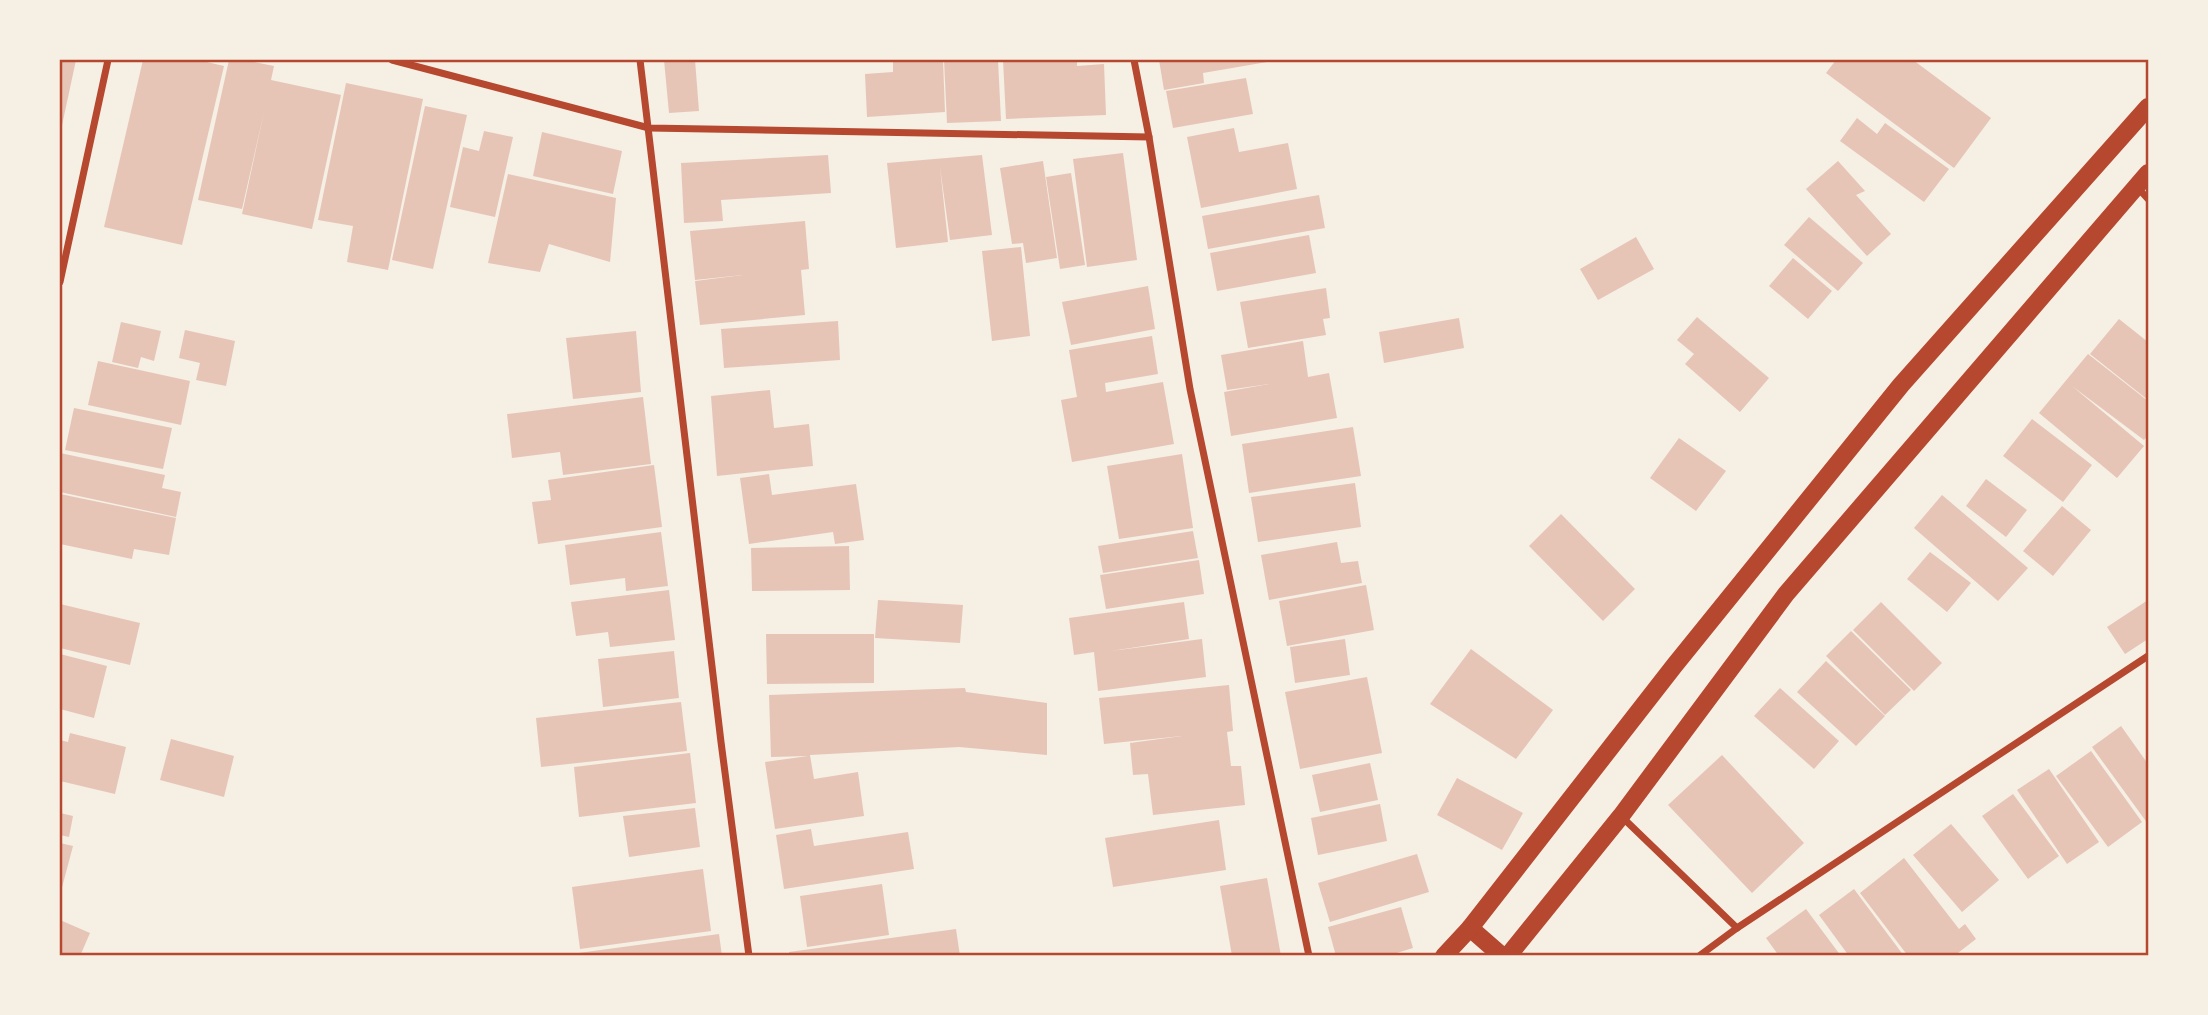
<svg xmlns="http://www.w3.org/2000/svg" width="2208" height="1015" viewBox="0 0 2208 1015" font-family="Karla,sans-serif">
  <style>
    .building { fill: #e6c5b7 }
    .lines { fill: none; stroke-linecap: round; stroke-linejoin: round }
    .minor { stroke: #b5482f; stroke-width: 7 }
    .primary { stroke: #b5482f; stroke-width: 18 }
    .neatline { fill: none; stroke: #b5482f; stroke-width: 2.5 }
  </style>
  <rect width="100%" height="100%" fill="#f6efe4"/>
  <!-- building -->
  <g class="building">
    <path d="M60,60H76L61,130H60Z"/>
    <path d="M143,60H198L224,66L182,245L104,227Z"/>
    <path d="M229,60H244L274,66L271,80L341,95L312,229L242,214L264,112L242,209L198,200Z"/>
    <path d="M664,60H695L699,111L669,113Z"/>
    <path d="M893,60H943L945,112L867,117L865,74L893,72Z"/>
    <path d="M944,60H998L1001,121L947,123Z"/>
    <path d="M1003,60H1077V66L1104,64L1106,115L1006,119Z"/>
    <path d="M1159,60H1267V62L1203,73L1204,83L1164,90Z"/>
    <path d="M1836,60H1913L1991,118L1954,168L1826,73Z"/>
    <path d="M1246,78L1253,114L1173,128L1166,91Z"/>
    <path d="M346,83L423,99L388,270L347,262L353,226L318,220Z"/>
    <path d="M425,106L467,115L433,269L392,260Z"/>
    <path d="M1857,118L1877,134L1885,123L1949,169L1924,202L1840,141Z"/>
    <path d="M1234,128L1239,152L1288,143L1297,189L1201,208L1187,137Z"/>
    <path d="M484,131L513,137L495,217L450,207L463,147L479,151Z"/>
    <path d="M542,132L622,151L613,194L533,176Z"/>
    <path d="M1123,153L1137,260L1087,267L1073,159Z"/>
    <path d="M828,155L831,193L721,200L723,221L684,223L681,163Z"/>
    <path d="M982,155L992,235L950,240L940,167L948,242L896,248L887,163Z"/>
    <path d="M1043,161L1057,258L1026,263L1023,243L1012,244L1000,168Z"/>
    <path d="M1838,161L1865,191L1856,195L1891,234L1867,256L1806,189Z"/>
    <path d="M1071,173L1085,265L1060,269L1046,177Z"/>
    <path d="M508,174L616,198L610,262L549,244L540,272L488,263Z"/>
    <path d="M1319,195L1325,228L1208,249L1202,216Z"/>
    <path d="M1809,217L1863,263L1838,291L1784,245Z"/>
    <path d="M805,221L809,269L801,270L805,315L700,325L695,281L743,275L695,280L690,231Z"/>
    <path d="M1309,235L1316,273L1217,291L1210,253Z"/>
    <path d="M1636,237L1654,269L1598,300L1580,269Z"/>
    <path d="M1021,247L1030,336L992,341L982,251Z"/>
    <path d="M1793,258L1832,291L1808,319L1769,286Z"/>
    <path d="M1148,286L1155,329L1071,345L1062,302Z"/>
    <path d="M1326,288L1330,318L1323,319L1326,335L1248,348L1240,302Z"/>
    <path d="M1697,317L1769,378L1740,412L1685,364L1694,354L1677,340Z"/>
    <path d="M1459,318L1464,348L1384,363L1379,332Z"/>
    <path d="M2119,319L2148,342V400L2090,354Z"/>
    <path d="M838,321L840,360L724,368L721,329Z"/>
    <path d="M121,322L161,331L154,361L141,357L138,368L112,362Z"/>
    <path d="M185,330L235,341L226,386L196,380L200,363L179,358Z"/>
    <path d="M636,331L641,392L573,399L566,338Z"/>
    <path d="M1152,336L1158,374L1105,383L1106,392L1163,382L1174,444L1072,462L1061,400L1077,397L1069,350Z"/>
    <path d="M1303,341L1308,377L1329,373L1337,418L1231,436L1224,392L1269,384L1227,390L1221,355Z"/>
    <path d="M2088,354L2148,401V435L2144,440L2072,386L2144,446L2117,478L2039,413Z"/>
    <path d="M98,361L190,381L181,425L88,405Z"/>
    <path d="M770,390L774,428L809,424L813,466L717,476L711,396Z"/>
    <path d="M643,397L651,464L563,475L560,452L512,458L507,414Z"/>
    <path d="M74,408L172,428L163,469L65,450Z"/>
    <path d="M2032,419L2092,465L2063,502L2003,456Z"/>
    <path d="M1353,427L1361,476L1249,493L1242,444Z"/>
    <path d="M1679,438L1726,471L1696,511L1650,478Z"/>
    <path d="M60,453L165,475L162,488L181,492L176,517L60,492Z"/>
    <path d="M1182,454L1193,528L1119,539L1107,466Z"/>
    <path d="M654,465L662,527L538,544L532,502L551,500L548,480Z"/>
    <path d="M769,474L772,495L856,484L864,540L835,544L833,532L749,544L740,478Z"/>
    <path d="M1986,479L2027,510L2006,537L1966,506Z"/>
    <path d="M1355,483L1361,527L1258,542L1251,497Z"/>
    <path d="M60,494L176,518L169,555L134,549L132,559L60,544Z"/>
    <path d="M1942,495L2028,568L1998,601L1914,528Z"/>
    <path d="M2062,506L2091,530L2053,576L2023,551Z"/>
    <path d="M1561,514L1635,589L1603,621L1529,546Z"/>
    <path d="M1193,531L1198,558L1103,573L1098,546Z"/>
    <path d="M661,532L668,586L626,591L625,578L570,585L565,545Z"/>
    <path d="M1337,542L1341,563L1358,561L1362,583L1269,600L1261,555Z"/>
    <path d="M849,546L850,590L752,591L751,548Z"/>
    <path d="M1930,552L1971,583L1947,612L1907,579Z"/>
    <path d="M1199,560L1204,594L1106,609L1100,575Z"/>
    <path d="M1366,585L1374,630L1287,646L1279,601Z"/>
    <path d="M669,590L675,640L610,647L608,632L576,636L571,602Z"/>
    <path d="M878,600L963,605L960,643L875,638Z"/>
    <path d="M2148,600V639L2125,654L2107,627Z"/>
    <path d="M1184,602L1189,639L1111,651L1202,639L1206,677L1098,691L1094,652L1074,655L1069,618Z"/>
    <path d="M1881,602L1942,663L1914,691L1853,630Z"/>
    <path d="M60,604L140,623L130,665L60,648Z"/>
    <path d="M1851,631L1911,690L1885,715L1826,656Z"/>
    <path d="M766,634H874V683L767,684Z"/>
    <path d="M1345,639L1350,675L1295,683L1290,647Z"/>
    <path d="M1471,649L1553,710L1516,759L1430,704Z"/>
    <path d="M674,651L679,698L603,707L598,659Z"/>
    <path d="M60,654L107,666L94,718L60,709Z"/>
    <path d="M1826,661L1885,716L1856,746L1797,692Z"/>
    <path d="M1367,677L1382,753L1300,769L1285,692Z"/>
    <path d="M1229,685L1233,731L1227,732L1231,766H1241L1245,805L1153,815L1148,774L1133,775L1130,743L1182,736L1104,744L1099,698Z"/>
    <path d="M965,688L966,692L1047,703V755L959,747L810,755L814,779L858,772L864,816L775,829L765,762L808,756L771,757L769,695Z"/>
    <path d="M1780,688L1839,741L1814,769L1754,716Z"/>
    <path d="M681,702L687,751L541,767L536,718Z"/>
    <path d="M2121,726L2148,764V824L2092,747Z"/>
    <path d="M70,733L126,747L115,794L60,781V740L68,742Z"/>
    <path d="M171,739L234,756L224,797L160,780Z"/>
    <path d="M2091,751L2142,822L2108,847L2056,776Z"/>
    <path d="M690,753L696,803L579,817L574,767Z"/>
    <path d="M1722,755L1804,843L1752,893L1668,805Z"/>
    <path d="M1370,763L1378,800L1320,812L1312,775Z"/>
    <path d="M2049,769L2099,842L2067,864L2017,790Z"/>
    <path d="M1457,778L1523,813L1502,850L1437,815Z"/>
    <path d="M2013,794L2059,856L2028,879L1982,816Z"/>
    <path d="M1380,804L1387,841L1318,855L1311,818Z"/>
    <path d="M695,808L700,847L629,857L623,816Z"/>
    <path d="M60,813L73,816L69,837L60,835Z"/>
    <path d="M1219,820L1226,870L1113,887L1105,838Z"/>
    <path d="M1951,824L1999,880L1962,912L1913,855Z"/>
    <path d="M811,829L814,846L908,832L914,869L784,889L776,835Z"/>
    <path d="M60,843L73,846L60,895Z"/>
    <path d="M1417,854L1429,892L1330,922L1318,883Z"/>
    <path d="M1904,858L1959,929L1965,924L1976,939L1954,956H1908L1860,893Z"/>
    <path d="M703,869L711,931L580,949L572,887Z"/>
    <path d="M1267,878L1281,956H1232L1220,886Z"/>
    <path d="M882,884L889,935L807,947L800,896Z"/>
    <path d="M1854,889L1904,956H1849L1819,915Z"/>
    <path d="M1401,907L1413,948L1387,956H1336L1328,927Z"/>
    <path d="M1806,909L1841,956H1779L1766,938Z"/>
    <path d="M60,920L90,933L80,956H60Z"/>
    <path d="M956,929L960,956H789V952Z"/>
    <path d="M719,934L722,956H571V954Z"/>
  </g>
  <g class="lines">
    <!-- minor -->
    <g class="minor">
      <path d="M392,60L649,128L1149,137"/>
      <path d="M640,60L721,742L749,956"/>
      <path d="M1134,60L1149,137L1190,389L1309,956"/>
      <path d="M2137,187L2148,199"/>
      <path d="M60,282L108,60"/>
      <path d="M1622,817L1737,928"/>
      <path d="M1699,956L1737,928L2148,656"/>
    </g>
    <!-- primary -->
    <g class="primary">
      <path d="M1470,928L1502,956"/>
      <path d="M1444,956L1470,928L1674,666L1901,385L2148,107"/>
      <path d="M1508,956L1621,816L1786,594L2148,173"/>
    </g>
  </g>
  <!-- border -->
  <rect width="2208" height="1015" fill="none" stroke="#f6efe4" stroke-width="122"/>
  <rect x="61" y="61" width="2086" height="893" class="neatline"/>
</svg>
